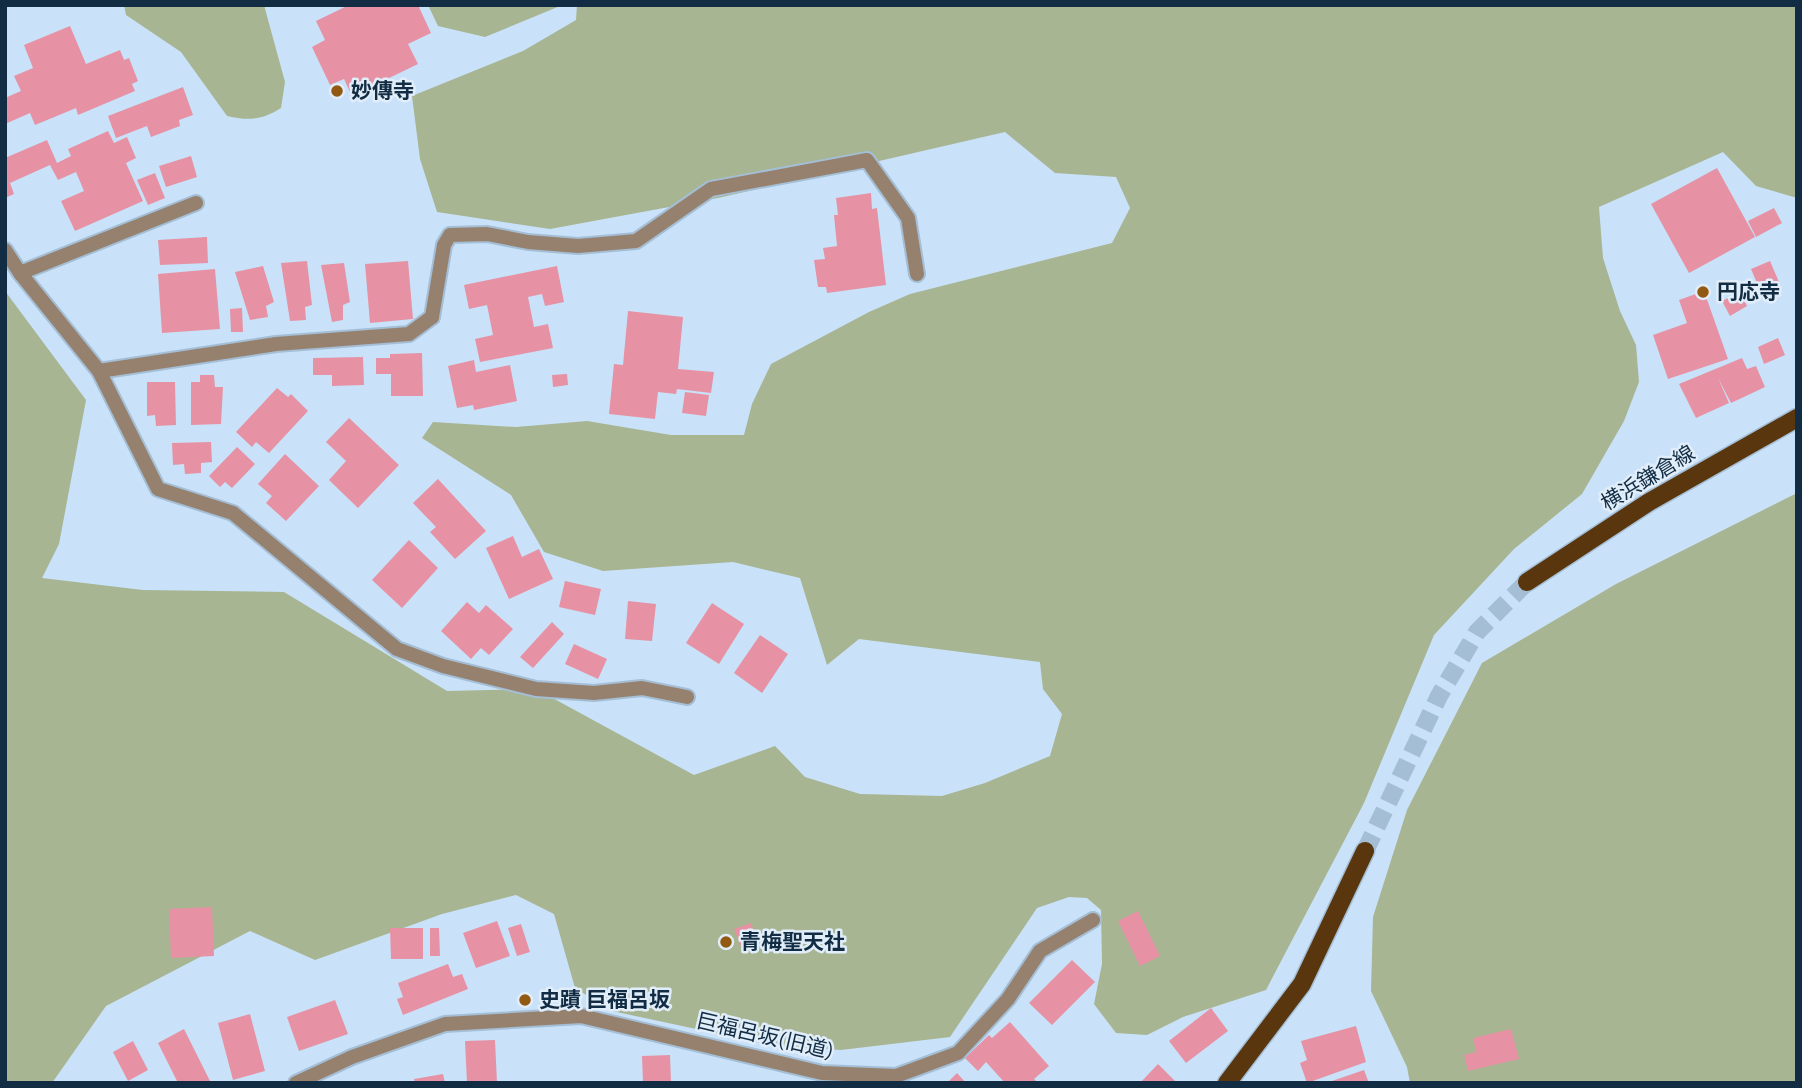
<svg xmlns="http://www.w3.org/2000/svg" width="1802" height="1088" viewBox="0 0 1802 1088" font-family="'IBM Plex Sans','Noto Sans JP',sans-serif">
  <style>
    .green { fill: #a7b592 }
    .building { fill: #e692a4 }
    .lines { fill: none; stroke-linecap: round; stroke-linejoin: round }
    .primary-tunnel { stroke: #a4bed5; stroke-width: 18; stroke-dasharray: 18 9; stroke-linecap: butt }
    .lane-casing { stroke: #a4bed5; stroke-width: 18 }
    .street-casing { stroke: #a4bed5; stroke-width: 18 }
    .primary-casing { stroke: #a4bed5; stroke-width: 21 }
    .lane { stroke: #96816e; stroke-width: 14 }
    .street { stroke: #96816e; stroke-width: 14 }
    .primary { stroke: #59360d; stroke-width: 18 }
    .poi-dot { fill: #915912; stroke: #e1edf9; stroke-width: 2.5 }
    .labels { text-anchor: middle; stroke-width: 5; stroke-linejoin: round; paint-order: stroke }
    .poi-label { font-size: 21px; font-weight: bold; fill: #122d43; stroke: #e1edf9; text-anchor: start }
    .street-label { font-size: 21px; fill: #122d43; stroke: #e1edf9 }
  </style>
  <rect width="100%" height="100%" fill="#c9e2f9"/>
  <!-- green -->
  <g class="green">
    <path d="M124,5H264L285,82L281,108C262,120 249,121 227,116L181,52L126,15Z"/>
    <path d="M428,5H559L560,6L485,37L438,26Z"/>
    <path d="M577,5H1797V198L1756,186L1723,152L1599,207L1603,258L1620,311L1636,345L1639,382L1624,421L1582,494L1514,549L1434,635L1364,803L1266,990L1183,1017L1147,1035L1116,1033L1094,1004L1102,964L1101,910L1087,898L1069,897L1037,908L950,1037L841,1050L776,1046L612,1011L575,988L554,914L516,895L442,914L315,960L250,931L106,1006L52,1083H5V291L86,400L59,544L42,578L143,590L284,592L447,691L536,689L694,775L775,746L805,777L860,794L942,796L985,783L1050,756L1062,714L1043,689L1040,662L859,639L827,665L800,578L733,562L603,571L544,552L511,495L422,438L433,422L516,427L587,421L671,435H744L752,404L771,364L869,312L910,294L1112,243L1130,208L1116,177L1055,173L1005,132L718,198L550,229L437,212L420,159L412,96L523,51L576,20Z"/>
    <path d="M1797,493V1083H1410L1407,1067L1371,991L1373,917L1407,810L1482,663L1616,584Z"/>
  </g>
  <!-- building -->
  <g class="building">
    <path d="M349,5H418L431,33L408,44L418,64L352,96L344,79L330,85L312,47L325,40L316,21Z"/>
    <path d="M70,26L86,64L120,50L124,60L129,58L138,81L132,84L135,91L78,115L76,108L35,125L30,113L5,124V98L21,91L14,76L33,68L24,45Z"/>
    <path d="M183,87L193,115L179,120L180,126L151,137L147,126L116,138L108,116Z"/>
    <path d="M108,131L114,143L127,137L136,158L126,163L143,201L75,231L61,201L84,191L76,172L58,180L50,165L10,183L14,194L5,198V158L47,140L57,163L71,156L68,149Z"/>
    <path d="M191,156L197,177L166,187L159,166Z"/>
    <path d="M1717,168L1755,237L1689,273L1651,204Z"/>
    <path d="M155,173L165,198L148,205L137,180Z"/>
    <path d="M871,193L872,209L877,208L886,285L827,293L826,287H818L814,260L825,259L823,248L837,246L834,215H838L836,198Z"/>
    <path d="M1774,208L1782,223L1756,237L1748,221Z"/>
    <path d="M207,237L208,263L160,265L158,240Z"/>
    <path d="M307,261L312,305L305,307L306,320L290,321L281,263Z"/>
    <path d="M408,261L413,319L370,323L365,264Z"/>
    <path d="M1770,261L1779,282L1760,290L1751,269Z"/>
    <path d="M344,263L350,302L343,305V320L332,322L321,265Z"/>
    <path d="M263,266L274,302L266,306L268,317L250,320L235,272Z"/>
    <path d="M557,266L564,302L545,306L542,294L528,297L534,327L548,324L553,348L480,362L475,339L493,335L487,305L469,309L464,285Z"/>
    <path d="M215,269L220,329L162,333L158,274Z"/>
    <path d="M1704,291L1728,359L1668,379L1653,335L1687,323L1679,300Z"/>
    <path d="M1740,292L1747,306L1730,316L1722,301Z"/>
    <path d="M242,308L243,332H231L230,309Z"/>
    <path d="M628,311L683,317L678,369L714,372L711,393L677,389L676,394L658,392L655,419L609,414L614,364L623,365Z"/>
    <path d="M1778,338L1785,355L1764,364L1758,347Z"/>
    <path d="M422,353L423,396H391V374H376V358H390V354Z"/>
    <path d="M363,357L364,385L332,386V375H313V358Z"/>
    <path d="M1742,358L1747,369L1756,366L1765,387L1731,403L1718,378L1729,403L1696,418L1679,384Z"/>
    <path d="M474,360L476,372L510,365L517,401L474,410L473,405L457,408L448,366Z"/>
    <path d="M567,374L568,385L553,387L552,375Z"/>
    <path d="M200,375H214L215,387H223L221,424L191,425V382H200Z"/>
    <path d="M147,382H175L176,425L156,426L155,415L147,416Z"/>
    <path d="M277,388L288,397L291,394L308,411L269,453L256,442L252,447L236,432Z"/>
    <path d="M685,392L709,395L706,416L682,413Z"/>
    <path d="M349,418L399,465L358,508L329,480L346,461L326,442Z"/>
    <path d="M211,442L212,462L201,463V473L185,474L184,464L173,465L172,443Z"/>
    <path d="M237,447L255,464L232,488L225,482L220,487L209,476Z"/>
    <path d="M285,454L319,486L286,521L266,503L272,496L258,484Z"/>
    <path d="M438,479L486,531L455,559L430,532L436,527L413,503Z"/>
    <path d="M513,536L522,557L539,549L553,579L509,599L486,548Z"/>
    <path d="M409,540L438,568L402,608L372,580Z"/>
    <path d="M565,581L601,589L595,615L559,607Z"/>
    <path d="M628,601L656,604L652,641L625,639Z"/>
    <path d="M467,602L479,613L486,605L513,629L489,655L481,648L471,659L441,631Z"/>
    <path d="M712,603L744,624L719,664L686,643Z"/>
    <path d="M552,622L564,634L533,668L520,657Z"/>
    <path d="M760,635L788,654L762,693L734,673Z"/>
    <path d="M574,644L607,659L598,679L565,664Z"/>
    <path d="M212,907L214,956L171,958L169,909Z"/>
    <path d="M1138,911L1160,956L1140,966L1118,921Z"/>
    <path d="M497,921L510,956L476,968L463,933Z"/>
    <path d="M751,923L758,941L741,947L734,929Z"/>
    <path d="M521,924L530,952L517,956L508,928Z"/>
    <path d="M390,928H423V959H391Z"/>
    <path d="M430,928H439L440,956H430Z"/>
    <path d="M1072,960L1095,982L1052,1025L1029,1003Z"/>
    <path d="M448,964L453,977L462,974L468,989L403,1015L397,999L403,997L398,983Z"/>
    <path d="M335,1000L348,1034L299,1051L287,1017Z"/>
    <path d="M1211,1008L1228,1031L1186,1063L1169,1041Z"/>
    <path d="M250,1014L265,1071L233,1080L218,1023Z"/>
    <path d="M1010,1022L1049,1066L1034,1079L1038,1083H1005L986,1062L978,1071L965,1058L989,1035L992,1038Z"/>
    <path d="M1356,1026L1366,1062L1307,1083L1300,1063L1307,1060L1301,1041Z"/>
    <path d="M184,1029L211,1083H178L158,1043Z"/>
    <path d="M1511,1029L1519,1059L1468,1071L1464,1055L1476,1052L1473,1038Z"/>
    <path d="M495,1040L497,1083H467L465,1041Z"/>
    <path d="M133,1041L148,1070L128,1081L113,1052Z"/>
    <path d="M670,1055L671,1083H643L642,1056Z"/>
    <path d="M1158,1064L1177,1083H1140Z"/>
    <path d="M1364,1070L1369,1083H1329V1082Z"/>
    <path d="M957,1073L966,1083H947Z"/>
    <path d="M443,1074L445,1083H415L414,1079Z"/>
  </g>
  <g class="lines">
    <!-- primary-tunnel -->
    <path class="primary-tunnel" d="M1365,851L1439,696L1477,632L1527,582"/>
    <!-- lane casing -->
    <g class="lane-casing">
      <g id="lane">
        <path d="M20,273L196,203"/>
        <path d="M432,317L444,245L450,235L487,234L528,242L578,246L636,241L711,189L867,160L908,218L917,274"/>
        <path d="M99,371L158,489L233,513L397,649L443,666L536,689L594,693L642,688L687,697"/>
      </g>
    </g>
    <!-- street casing -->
    <g class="street-casing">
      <g id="street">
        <path d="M5,250L20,273L99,371L276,344L409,334L432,317"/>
        <path d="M296,1083L352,1057L445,1024L581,1016L822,1073L896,1076L958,1053L1008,999L1040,951L1093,920"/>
      </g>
    </g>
    <!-- primary casing -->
    <g class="primary-casing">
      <g id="primary">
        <path d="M1527,582L1649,502L1797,418"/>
        <path d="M1227,1083L1302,984L1365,851"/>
      </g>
    </g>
    <!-- lane -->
    <use href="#lane" class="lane"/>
    <!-- street -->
    <use href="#street" class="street"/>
    <!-- primary -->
    <use href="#primary" class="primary"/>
  </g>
  <!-- markers -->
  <g class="poi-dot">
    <circle cx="337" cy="91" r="7"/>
    <circle cx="1703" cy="292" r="7"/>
    <circle cx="726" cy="942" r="7"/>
    <circle cx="525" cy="1000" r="7"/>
  </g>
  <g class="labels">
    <!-- poi labels -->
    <g class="poi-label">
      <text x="351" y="98">妙傳寺</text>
      <text x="1717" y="299">円応寺</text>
      <text x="740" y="949">青梅聖天社</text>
      <text x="539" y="1007">史蹟 巨福呂坂</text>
    </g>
    <!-- street labels -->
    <g class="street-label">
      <text transform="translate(1648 478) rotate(-31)" y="7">横浜鎌倉線</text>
      <text transform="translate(765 1036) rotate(13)" y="7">巨福呂坂(旧道)</text>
    </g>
  </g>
  <!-- border -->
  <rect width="1802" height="1088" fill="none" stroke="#122d43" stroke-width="14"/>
</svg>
